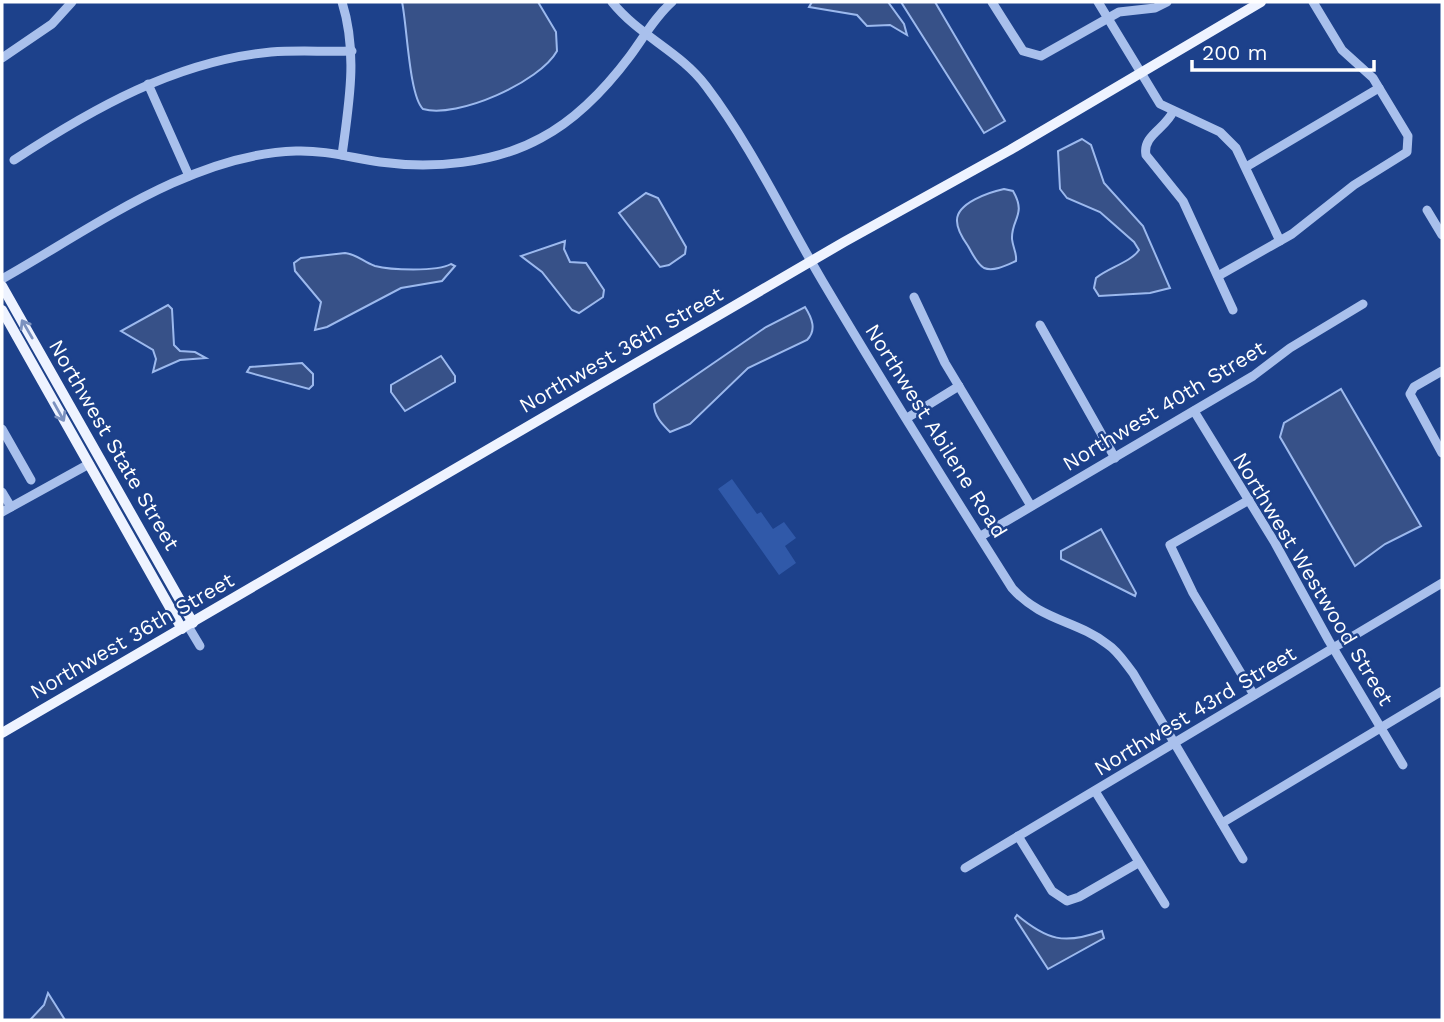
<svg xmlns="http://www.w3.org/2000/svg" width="1444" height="1022" viewBox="0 0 1444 1022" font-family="'Work Sans',sans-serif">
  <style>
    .green { fill: #3059a9 }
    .water { fill: #375188; stroke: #9cb9ee; stroke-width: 2 }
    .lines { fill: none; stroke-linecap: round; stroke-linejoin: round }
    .minor { stroke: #a9c0ec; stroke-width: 9 }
    .major { stroke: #eef3ff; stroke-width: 10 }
    .oneway { stroke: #7b91bf }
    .labels { text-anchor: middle; stroke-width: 5; stroke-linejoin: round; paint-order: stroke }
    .street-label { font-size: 21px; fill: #fff; stroke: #1d418b }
  </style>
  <rect width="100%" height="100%" fill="#1d418b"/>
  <!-- green -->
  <path class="green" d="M732,479L757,514L761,512L773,529L784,522L796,538L785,546L796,563L779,575L718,489Z"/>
  <!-- water -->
  <g class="water">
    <path d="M402,2H538L556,32L557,51C540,82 457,119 423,109C409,96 407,24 402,2Z"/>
    <path d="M812,2H888L904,24L907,35L890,25L867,26L857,15L809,7Z"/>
    <path d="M901,2H935L1005,121L984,133Z"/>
    <path d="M1082,139L1091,145L1104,183L1143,226L1170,288L1150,293L1099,296L1094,288L1096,278C1108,268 1131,262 1139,250L1134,242L1100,212L1067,198L1060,189L1058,151Z"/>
    <path d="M1004,189L1013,191C1027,215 1011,219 1012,239C1013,248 1017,253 1016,261C1007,265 994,272 984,268C977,264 972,253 968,246C963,239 957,230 957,221C956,203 990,192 1004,189Z"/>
    <path d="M646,193L658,198L686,247L685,254L669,265L660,267L619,213Z"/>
    <path d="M565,241L564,249L570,262L586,263L604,290L603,297L579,313L572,310L542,272L521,256Z"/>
    <path d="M345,253C357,254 363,262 375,266C390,270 437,272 451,264L455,266L442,281L401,288L327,327L315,330L321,302L295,271L294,263L301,258Z"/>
    <path d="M168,305L172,309L174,345L180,351L195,352L206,358L180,360L153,372L156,359L153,350L121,331Z"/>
    <path d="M805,307C812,318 817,330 807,340L748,368L690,424L670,432C662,424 654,416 654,404L766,327Z"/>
    <path d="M441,356L455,376V382L405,411L391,392V385Z"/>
    <path d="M302,363L313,374V385L309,389L247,372L250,367Z"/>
    <path d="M1341,389L1421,526L1385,544L1355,566L1280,437L1284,423Z"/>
    <path d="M1101,529L1136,593L1135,596L1061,559V551Z"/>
    <path d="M1017,915C1047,940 1064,945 1102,931L1104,938L1048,969L1015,918Z"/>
    <path d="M48,993L65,1020H30L44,1005Z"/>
  </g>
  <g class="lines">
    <!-- minor -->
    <g class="minor">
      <path d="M342,2C358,53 349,103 342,155"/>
      <path d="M612,2C639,36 681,52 706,86C752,147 784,216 823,282C884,385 948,487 1012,588C1041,621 1076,620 1107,644C1118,651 1125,663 1133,673L1243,859"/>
      <path d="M992,2L1023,51L1041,56L1119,12L1155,8L1167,2"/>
      <path d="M1098,2L1160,104L1220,132L1236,148L1280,241"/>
      <path d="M2,58L52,24L72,2"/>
      <path d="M148,84L189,176"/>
      <path d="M1173,111C1167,128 1142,135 1146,155L1183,201L1233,310"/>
      <path d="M14,160C92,109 176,61 271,52C298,50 325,52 352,51"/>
      <path d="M1246,167L1379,88"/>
      <path d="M1427,210L1442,235"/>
      <path d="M1218,276L1292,234L1354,185L1407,152L1408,136L1379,88L1373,78L1342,50L1313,2"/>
      <path d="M2,279C91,229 191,154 296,151C325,150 352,158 380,162C432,169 494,164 541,138C577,119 606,88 630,56C644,37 655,17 672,2"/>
      <path d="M914,297L945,363L1031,506"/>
      <path d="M1040,325L1115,458"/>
      <path d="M1442,371L1414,387L1410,394L1442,453"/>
      <path d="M1194,411L1275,543L1329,641L1403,765"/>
      <path d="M907,418L959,386"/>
      <path d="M2,429L31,480"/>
      <path d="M2,492L11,507"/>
      <path d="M1249,500L1170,545L1193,593L1254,695"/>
      <path d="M2,512L89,464"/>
      <path d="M981,536L1253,376L1290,348L1363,304"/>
      <path d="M188,626L200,646"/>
      <path d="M1095,791L1165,904"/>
      <path d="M1222,823L1442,691"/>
      <path d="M1018,836L1052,891L1067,901L1079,897L1138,863"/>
      <path d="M965,868L1442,583"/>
    </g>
    <!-- major -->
    <g class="major">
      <path d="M2,286L193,623"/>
      <path d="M2,310L182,629"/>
      <path d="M2,733L844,242L1010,150L1261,2"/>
    </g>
  </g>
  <!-- one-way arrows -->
  <defs><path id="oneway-shaft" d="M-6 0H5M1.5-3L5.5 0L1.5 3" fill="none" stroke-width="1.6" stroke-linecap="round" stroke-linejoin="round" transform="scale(1.75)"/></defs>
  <g class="oneway">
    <use href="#oneway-shaft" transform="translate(27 329) rotate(-120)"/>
    <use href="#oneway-shaft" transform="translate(59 412) rotate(61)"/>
  </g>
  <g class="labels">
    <!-- street labels -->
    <g class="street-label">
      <text transform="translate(621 350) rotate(-30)" y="7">Northwest 36th Street</text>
      <text transform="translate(1164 406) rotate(-31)" y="7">Northwest 40th Street</text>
      <text transform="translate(936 431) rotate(58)" y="7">Northwest Abilene Road</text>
      <text transform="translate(114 445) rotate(60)" y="7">Northwest State Street</text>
      <text transform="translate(1313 579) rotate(59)" y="7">Northwest Westwood Street</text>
      <text transform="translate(132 636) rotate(-30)" y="7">Northwest 36th Street</text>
      <text transform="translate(1195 711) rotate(-31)" y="7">Northwest 43rd Street</text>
    </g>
  </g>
  <!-- border -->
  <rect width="1444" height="1022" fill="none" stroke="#ffffff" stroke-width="7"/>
  <!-- scale -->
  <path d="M1192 60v10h182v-10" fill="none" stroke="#ffffff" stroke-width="3.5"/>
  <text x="1202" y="60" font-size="21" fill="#ffffff" stroke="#1d418b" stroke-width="5" paint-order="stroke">200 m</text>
</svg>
